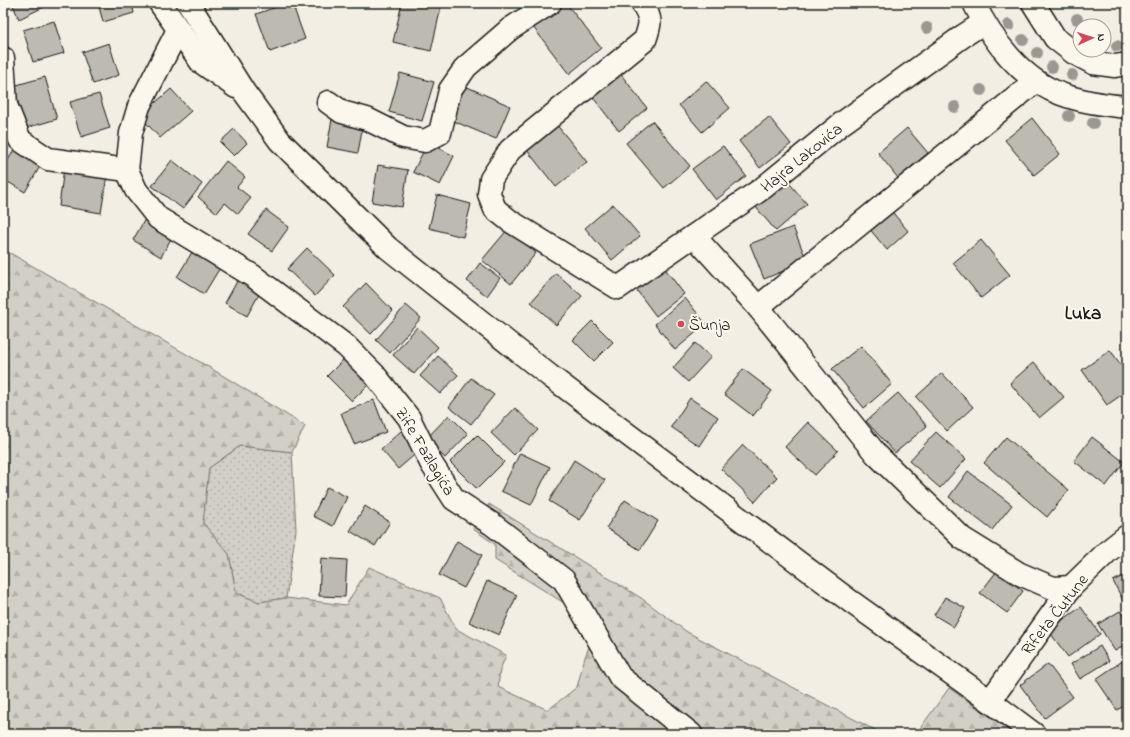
<svg xmlns="http://www.w3.org/2000/svg" width="1130" height="737" viewBox="0 0 1130 737" font-family="'Indie Flower',sans-serif">
  <style>
    .grass { fill: url(#grass-dots); stroke: #777671 }
    .forest { fill: url(#forest-firs); stroke: #777671 }
    .building { fill: #bdbab1; stroke: #1c1c1c }
    .lines { fill: none; stroke-linecap: round; stroke-linejoin: round }
    .minor-casing { stroke: #1c1c1c; stroke-width: 25 }
    .major-casing { stroke: #1c1c1c; stroke-width: 25 }
    .minor { stroke: #fbf7ec; stroke-width: 22 }
    .major { stroke: #fbf7ec; stroke-width: 22 }
    .tree { fill: #9b9892 }
    .poi-dot { fill: #d1495b; stroke: #fbf7ec; stroke-width: 1.5 }
    .labels { text-anchor: middle; stroke-width: 4; stroke-linejoin: round; paint-order: stroke }
    .street-label { font-size: 17px; fill: #1c1c1c; stroke: #fbf7ec }
    .poi-label { font-size: 17px; fill: #1c1c1c; stroke: #fbf7ec; text-anchor: start }
    .quarter-label { font-size: 19px; font-weight: bold; fill: #1c1c1c; stroke: #fbf7ec }
  </style>
  <defs>
    <pattern id="grass-dots" width="8" height="8" patternUnits="userSpaceOnUse"><rect width="8" height="8" fill="#d2cfc6"/><path d="M2 2h.1M6 6h.1" fill="none" stroke="#b4b1aa" stroke-width="1.8" stroke-linecap="round"/></pattern>
    <pattern id="forest-firs" width="22" height="20" patternUnits="userSpaceOnUse"><rect width="22" height="20" fill="#d2cfc6"/><path d="M5 1l3.5 6h-7zM16 11l3.5 6h-7z" fill="#b4b1aa"/></pattern>
  </defs>
  <rect width="100%" height="100%" fill="#f2eee4"/>
  <filter id="ink" filterUnits="userSpaceOnUse"><feTurbulence type="fractalNoise" baseFrequency=".025" numOctaves="2"/><feDisplacementMap in="SourceGraphic" scale="8" xChannelSelector="R" yChannelSelector="G"/><feConvolveMatrix kernelMatrix="1 2 1 2 8 2 1 2 1" color-interpolation-filters="sRGB"/></filter>
  <g filter="url(#ink)">
    <!-- grass -->
    <path class="grass" d="M240,446L292,452L296,530L286,598L259,602L236,593L229,554L202,523L209,468Z"/>
    <!-- forest -->
    <g class="forest">
      <path d="M3,249L207,366L305,426L292,452L240,446L209,468L203,523L229,554L236,593L259,602L286,598L346,605L369,567L440,598L456,629L506,655L500,670L498,687L548,710L577,687L585,657L598,624L495,560V544L473,529L489,504L641,598L687,632L869,727L884,734H3Z"/>
      <path d="M949,688L1012,732L1015,734H916Z"/>
    </g>
    <!-- building -->
    <g class="building">
      <path d="M12,3H47L48,5L19,19Z"/>
      <path d="M98,3H132L134,13L103,22Z"/>
      <path d="M288,3H292L305,39L270,52L256,14Z"/>
      <path d="M402,3H442L431,51L393,42Z"/>
      <path d="M564,3H566L601,48L569,74L533,27Z"/>
      <path d="M54,21L64,53L33,62L23,30Z"/>
      <path d="M109,43L119,75L93,84L82,52Z"/>
      <path d="M616,68L647,108L619,131L588,91Z"/>
      <path d="M400,73L434,82L422,121L389,112Z"/>
      <path d="M45,77L57,119L26,128L13,86Z"/>
      <path d="M706,81L730,108L702,132L679,105Z"/>
      <path d="M465,86L510,106L496,139L451,120Z"/>
      <path d="M171,89L191,111L160,138L140,116Z"/>
      <path d="M99,94L110,128L81,137L70,102Z"/>
      <path d="M769,117L791,144L760,168L739,141Z"/>
      <path d="M1032,118L1060,154L1034,175L1005,140Z"/>
      <path d="M332,119L363,124L358,153L327,147Z"/>
      <path d="M652,121L690,166L664,188L626,143Z"/>
      <path d="M556,124L587,162L556,187L526,149Z"/>
      <path d="M907,128L928,153L898,178L878,153Z"/>
      <path d="M234,129L247,143L234,156L220,142Z"/>
      <path d="M428,142L454,156L440,185L413,172Z"/>
      <path d="M723,146L746,176L716,200L692,169Z"/>
      <path d="M15,148L42,163L25,192L3,179V169Z"/>
      <path d="M172,160L202,184L183,209L152,186Z"/>
      <path d="M226,161L245,177L237,187L251,198L238,214L225,203L217,213L198,197Z"/>
      <path d="M378,165L408,170L402,207L372,202Z"/>
      <path d="M64,168L107,175L101,213L59,206Z"/>
      <path d="M785,178L807,204L776,231L754,205Z"/>
      <path d="M437,195L471,204L463,237L429,228Z"/>
      <path d="M613,204L640,236L612,260L585,228Z"/>
      <path d="M889,208L908,231L887,250L868,227Z"/>
      <path d="M266,210L289,227L272,251L248,234Z"/>
      <path d="M145,219L173,235L161,257L133,240Z"/>
      <path d="M793,227L807,261L764,279L750,244Z"/>
      <path d="M508,229L536,253L511,284L482,260Z"/>
      <path d="M981,240L1010,275L981,298L953,263Z"/>
      <path d="M307,248L335,275L315,296L287,269Z"/>
      <path d="M194,249L221,266L204,294L177,277Z"/>
      <path d="M480,263L500,278L487,296L467,281Z"/>
      <path d="M663,266L684,294L656,316L635,288Z"/>
      <path d="M556,273L582,296L556,325L531,302Z"/>
      <path d="M240,276L262,289L247,316L225,303Z"/>
      <path d="M366,283L393,311L371,334L343,307Z"/>
      <path d="M685,298L706,324L675,350L655,324Z"/>
      <path d="M406,305L421,318L390,353L376,340Z"/>
      <path d="M592,321L613,342L594,361L573,340Z"/>
      <path d="M417,327L438,347L414,374L393,355Z"/>
      <path d="M695,343L711,357L688,382L673,368Z"/>
      <path d="M861,346L892,384L864,408L832,369Z"/>
      <path d="M1110,350L1127,373V391L1107,405L1082,370Z"/>
      <path d="M438,356L458,375L440,394L420,376Z"/>
      <path d="M346,357L371,382L352,401L327,376Z"/>
      <path d="M1034,362L1064,397L1039,418L1010,383Z"/>
      <path d="M743,369L772,391L753,416L724,394Z"/>
      <path d="M942,373L973,407L947,431L916,397Z"/>
      <path d="M471,378L494,395L471,424L449,407Z"/>
      <path d="M898,393L927,426L895,453L866,421Z"/>
      <path d="M690,398L718,417L699,446L671,427Z"/>
      <path d="M374,400L386,432L354,444L341,413Z"/>
      <path d="M515,408L538,430L514,455L491,433Z"/>
      <path d="M449,415L468,434L445,458L426,439Z"/>
      <path d="M808,422L838,451L815,475L785,447Z"/>
      <path d="M401,431L419,451L398,469L381,449Z"/>
      <path d="M936,432L966,459L940,488L909,461Z"/>
      <path d="M477,435L504,462L477,489L450,462Z"/>
      <path d="M1006,437L1069,490L1047,517L984,463Z"/>
      <path d="M1092,437L1124,462L1106,486L1074,461Z"/>
      <path d="M743,445L777,477L755,502L721,469Z"/>
      <path d="M520,453L550,467L531,505L501,491Z"/>
      <path d="M574,460L605,480L580,520L549,501Z"/>
      <path d="M968,471L1012,505L992,530L949,497Z"/>
      <path d="M327,487L347,497L333,526L313,516Z"/>
      <path d="M625,500L658,521L640,550L606,528Z"/>
      <path d="M365,506L390,522L375,546L350,531Z"/>
      <path d="M457,541L482,555L464,588L439,575Z"/>
      <path d="M321,558L347,560L345,597L319,596Z"/>
      <path d="M997,571L1023,591L1007,613L980,593Z"/>
      <path d="M1127,574V608L1113,581Z"/>
      <path d="M487,581L517,595L499,635L469,622Z"/>
      <path d="M945,597L965,608L954,627L934,615Z"/>
      <path d="M1081,607L1100,634L1068,657L1048,630Z"/>
      <path d="M1120,611L1127,621V644L1115,651L1098,624Z"/>
      <path d="M1100,646L1109,661L1080,679L1071,664Z"/>
      <path d="M1127,658V704L1117,710L1096,679Z"/>
      <path d="M1048,664L1073,697L1045,718L1020,685Z"/>
    </g>
    <g class="lines">
      <!-- minor casing -->
      <g class="minor-casing">
        <g id="minor">
          <path d="M160,3L201,62L236,87"/>
          <path d="M188,3L244,92L280,141L388,248L550,376L699,488L850,601L990,701L1034,734"/>
          <path d="M642,3C652,19 651,23 645,40L510,150L491,179L489,194L495,209L510,221L618,288L763,188L841,124L963,36L983,23"/>
          <path d="M1033,3L1055,38L1074,53L1093,63L1115,66L1127,64"/>
          <path d="M178,30L139,106L131,133L127,170L136,190L158,218L253,276L346,346L374,374L409,418L431,463L454,499L492,524L564,580L620,677L691,734"/>
          <path d="M3,58L6,105L20,140L48,159L127,170"/>
          <path d="M328,102L342,112L367,119L403,137L425,141L440,133L450,90L466,67L510,29L550,3"/>
          <path d="M694,236L758,307L876,454L962,538L1020,574L1053,588L1071,587"/>
          <path d="M758,307L1036,81"/>
          <path d="M990,701L1071,587L1108,551L1127,536"/>
        </g>
      </g>
      <!-- major casing -->
      <g class="major-casing">
        <path id="major" d="M974,3C991,39 1022,80 1061,94C1082,102 1105,105 1127,107"/>
      </g>
      <!-- minor -->
      <use href="#minor" class="minor"/>
      <!-- major -->
      <use href="#major" class="major"/>
    </g>
    <!-- trees -->
    <g class="tree">
      <circle cx="1077" cy="19" r="6"/>
      <circle cx="1009" cy="25" r="6"/>
      <circle cx="927" cy="28" r="6"/>
      <circle cx="1023" cy="40" r="6"/>
      <circle cx="1117" cy="46" r="6"/>
      <circle cx="1037" cy="53" r="6"/>
      <circle cx="1052" cy="67" r="6"/>
      <circle cx="1072" cy="75" r="6"/>
      <circle cx="981" cy="90" r="6"/>
      <circle cx="955" cy="107" r="6"/>
      <circle cx="1069" cy="116" r="6"/>
      <circle cx="1093" cy="123" r="6"/>
    </g>
  </g>
  <!-- markers -->
  <circle class="poi-dot" cx="681" cy="324" r="4"/>
  <g class="labels">
    <!-- street labels -->
    <g class="street-label">
      <text transform="translate(801 157) rotate(-39)" y="6">Hajra Lakovića</text>
      <text transform="translate(426 451) rotate(59)" y="6">Zife Fazlagića</text>
      <text transform="translate(1054 614) rotate(-52)" y="6">Rifeta Čutune</text>
    </g>
    <!-- poi labels -->
    <g class="poi-label">
      <text x="689" y="330">Šunja</text>
    </g>
    <!-- quarter labels -->
    <g class="quarter-label">
      <text x="1083" y="319">Luka</text>
    </g>
  </g>
  <!-- margin -->
  <rect width="1130" height="737" fill="none" stroke="#fbf7ec" stroke-width="16"/>
  <rect x="8" y="8" width="1114" height="721" fill="none" stroke="#1c1c1c" stroke-width="1.5" filter="url(#ink)"/>
  <!-- north arrow -->
  <g transform="translate(1092 38) rotate(87)"><circle r="19" fill="#fbf7ec" stroke="#a29f99"/>
  <path d="M0-3L7 15L0 10L-7 15Z" fill="#d1495b"/>
  <text y="-6" font-size="11" font-weight="bold" text-anchor="middle" fill="#1c1c1c">N</text>
  </g>
</svg>
